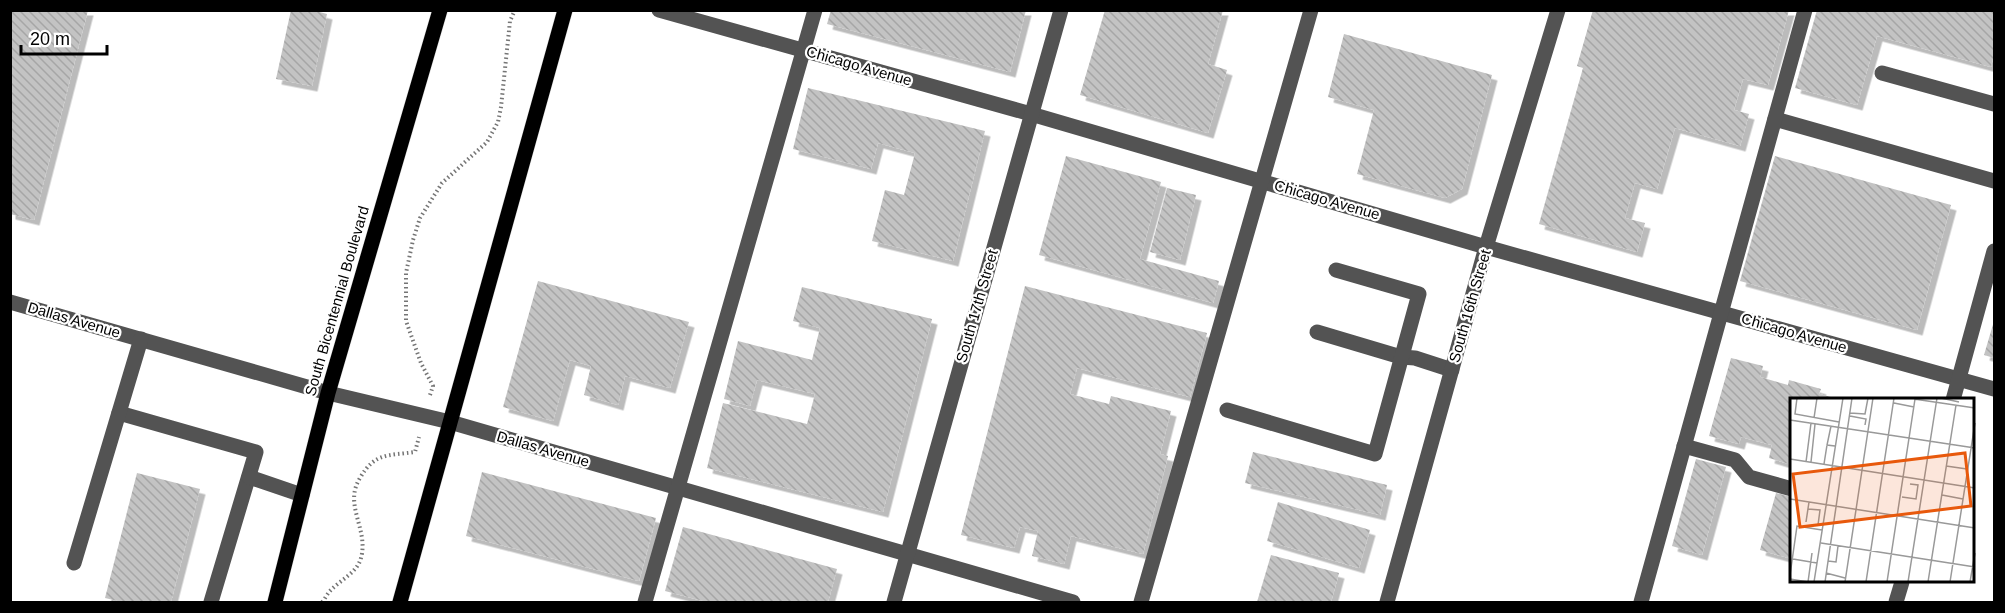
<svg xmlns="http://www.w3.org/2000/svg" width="2005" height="613" viewBox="0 0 2005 613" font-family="Helvetica,sans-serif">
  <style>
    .building { fill: url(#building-back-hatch); filter: url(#shadow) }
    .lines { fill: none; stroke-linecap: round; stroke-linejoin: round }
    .major-casing { stroke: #dbdbdb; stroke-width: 16 }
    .path { stroke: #757575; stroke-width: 4; stroke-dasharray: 1.5 3; stroke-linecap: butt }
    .minor { stroke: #535353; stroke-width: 15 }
    .major { stroke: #000; stroke-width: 15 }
    .labels { text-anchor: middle; stroke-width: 4.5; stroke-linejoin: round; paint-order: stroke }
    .street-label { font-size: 15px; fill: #000; stroke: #fff }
    .inset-road { fill: none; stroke: #999; stroke-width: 1.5 }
    .view { fill: #e8590c; fill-opacity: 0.15; stroke: #e8590c; stroke-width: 3 }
    .inset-edge { fill: none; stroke: #000; stroke-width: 3 }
  </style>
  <defs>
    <pattern id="building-back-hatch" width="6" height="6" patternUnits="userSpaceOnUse" patternTransform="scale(1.5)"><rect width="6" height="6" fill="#c3c3c3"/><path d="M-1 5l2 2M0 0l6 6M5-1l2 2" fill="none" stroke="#a6a6a6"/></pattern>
    <filter id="shadow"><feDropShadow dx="5.5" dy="5.5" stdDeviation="0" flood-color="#0004"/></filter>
  </defs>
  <rect width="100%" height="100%" fill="#fff"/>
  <!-- building -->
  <g class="building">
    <path d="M10,10H88L34,220L10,214Z"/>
    <path d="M291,10H312L327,14L312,86L276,79Z"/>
    <path d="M831,10H1026L1010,72L827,24Z"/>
    <path d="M1105,10H1223L1208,64L1227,70L1208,133L1080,95Z"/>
    <path d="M1593,10H1789L1768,85L1743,79L1734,110L1749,114L1740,146L1675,128L1657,189L1635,183L1625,218L1645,223L1637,252L1539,224L1583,68L1577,66Z"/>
    <path d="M1817,10H1994V53L1991,67L1877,36L1857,105L1795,88Z"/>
    <path d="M1344,34L1492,75L1462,189L1445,198L1357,174L1374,110L1328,97Z"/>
    <path d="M808,88L985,131L953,261L872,241L885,190L904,195L915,153L878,143L871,169L793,149Z"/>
    <path d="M1066,156L1161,182L1140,259L1219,281L1213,303L1039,255Z"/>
    <path d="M1775,156L1951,205L1917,330L1740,281Z"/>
    <path d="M1167,188L1196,195L1180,260L1150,252Z"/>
    <path d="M538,281L689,322L670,388L625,376L618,405L584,395L591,366L570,360L553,421L503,407Z"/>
    <path d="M1025,286L1207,333L1190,397L1077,368L1070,394L1109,404L1111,396L1171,411L1160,454L1168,456L1143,554L1071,536L1064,564L1032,556L1038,531L1020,527L1014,548L961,535Z"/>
    <path d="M802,287L932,319L883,512L707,468L723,403L807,424L815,394L757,380L750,406L724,399L738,341L812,360L820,328L793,321Z"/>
    <path d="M1994,321V358L1984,355Z"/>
    <path d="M1731,358L1763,366L1760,377L1788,385L1789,380L1821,389L1819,394L1839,399L1792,400V465L1769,458L1772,445L1741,437L1739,444L1709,436Z"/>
    <path d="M1253,452L1387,485L1380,515L1245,483Z"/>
    <path d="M1696,459L1726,467L1702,555L1672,546Z"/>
    <path d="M482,472L656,518L639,581L466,536Z"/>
    <path d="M137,473L200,489L171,602H122L105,598Z"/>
    <path d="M1776,493L1792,497V559L1760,550Z"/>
    <path d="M1278,502L1370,530L1359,568L1267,541Z"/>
    <path d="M683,527L837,569L828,602H707L665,591Z"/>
    <path d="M1271,555L1339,573L1331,602H1257Z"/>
  </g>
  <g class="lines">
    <!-- major casing -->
    <g class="major-casing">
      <g id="major">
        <path d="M275,602L328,393L440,10"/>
        <path d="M400,602L565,10"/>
      </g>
    </g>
    <!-- path -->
    <g class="path">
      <path d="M430,395L433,386L421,363L406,321V273L413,240L420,218L442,183L487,142L498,122L501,107L510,21L515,10"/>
      <path d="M322,602C325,599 327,594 330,591C340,580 357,573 361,558C369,529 343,505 360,478C375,452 388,456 415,452L419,437"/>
    </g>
    <!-- minor -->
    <g class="minor">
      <path d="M659,10L1031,114L1486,247L1994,389"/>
      <path d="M1882,73L1994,104"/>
      <path d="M1775,119L1994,181"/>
      <path d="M10,302L328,393L450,422L1073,602"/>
      <path d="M1317,332L1401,357L1415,358L1452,370"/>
      <path d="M1953,400L1994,251"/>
      <path d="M1227,410L1375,454L1419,294L1336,270"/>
      <path d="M119,413L256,452L211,602"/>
      <path d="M1684,446L1735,460L1749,477L1792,489"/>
      <path d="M249,477L302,495"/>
      <path d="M74,563L141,339"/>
      <path d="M645,602L815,10"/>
      <path d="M894,602L1061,10"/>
      <path d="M1141,602L1311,10"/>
      <path d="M1387,602L1486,247L1558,10"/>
      <path d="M1641,602L1805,10"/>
      <path d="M1896,602L1902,582"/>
    </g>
    <!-- major -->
    <use href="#major" class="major"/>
  </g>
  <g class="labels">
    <!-- street labels -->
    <g class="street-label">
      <text transform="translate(859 66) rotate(16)" y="5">Chicago Avenue</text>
      <text transform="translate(1327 200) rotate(16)" y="5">Chicago Avenue</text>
      <text transform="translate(337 301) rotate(-74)" y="5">South Bicentennial Boulevard</text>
      <text transform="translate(977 306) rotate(-74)" y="5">South 17th Street</text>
      <text transform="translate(1470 306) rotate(-74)" y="5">South 16th Street</text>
      <text transform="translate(74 320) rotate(16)" y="5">Dallas Avenue</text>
      <text transform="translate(1794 333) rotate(16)" y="5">Chicago Avenue</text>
      <text transform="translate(543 449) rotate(16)" y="5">Dallas Avenue</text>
    </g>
  </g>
  <!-- overview -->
  <g transform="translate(1790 398)">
    <rect width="184" height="184" fill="#fff"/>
    <path class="inset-road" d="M7,0L5,16L49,24M151,0L169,4M124,1L185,10M104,5L124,9M60,15L75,16L78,0M60,18L76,21L75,27M24,20L27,0M0,22L185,50M41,28L37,47L45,48M0,61L185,90M16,64L21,25M21,64L25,26M34,66L37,47M156,68L177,71M152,97L173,101M112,99L126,101L128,87L120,86M0,101L185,130M18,111L30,112L28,127M16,124L19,104M31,145L185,169M3,161L27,165M38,163L46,164L48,148M36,175L55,180M0,177L7,128L32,132M0,181L18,184L22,155M24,184L53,0M35,184L62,0M55,184L83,0M76,184L104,0M97,184L125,1M118,184L147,0M138,184L166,7M160,184L185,25M180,184L185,155"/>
    <path class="view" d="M175,55L181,108L10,129L3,76Z"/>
    <rect width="184" height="184" class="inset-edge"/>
  </g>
  <!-- border -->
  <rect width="2005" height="613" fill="none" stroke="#000000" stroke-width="24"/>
  <!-- scale -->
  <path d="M21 45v9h86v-9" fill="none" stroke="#000000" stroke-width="3"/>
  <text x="30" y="45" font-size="18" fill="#000000" stroke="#ffffff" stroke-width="4.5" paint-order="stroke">20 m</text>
</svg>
